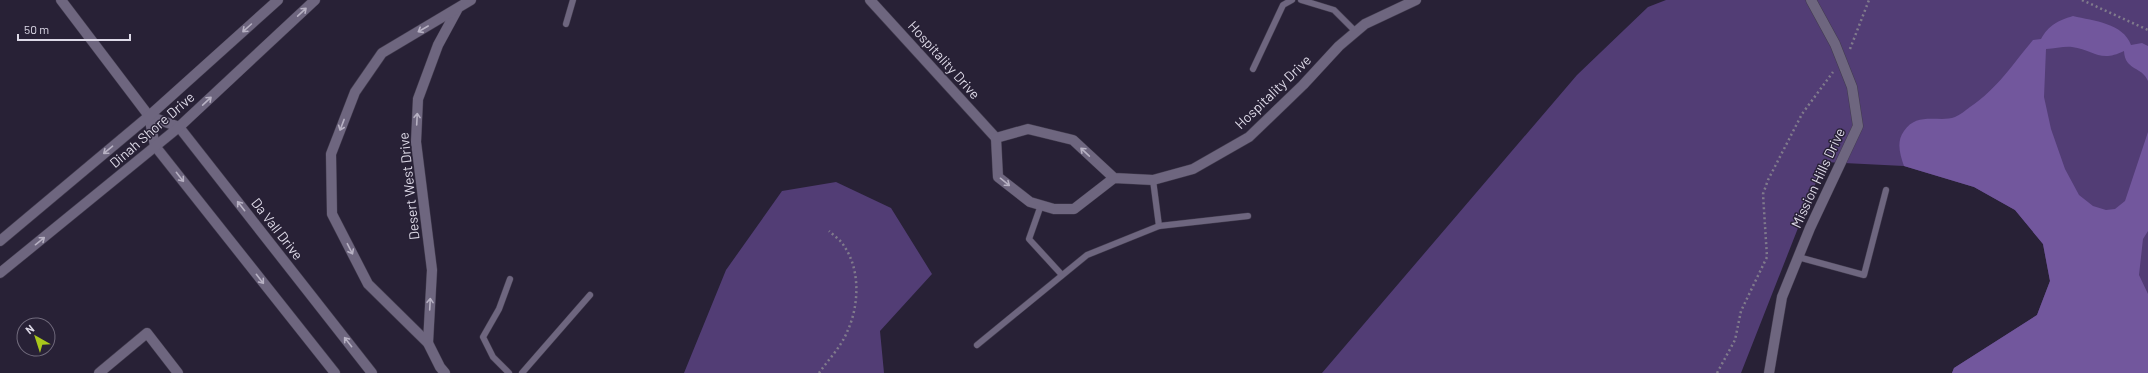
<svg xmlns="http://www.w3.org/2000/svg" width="2148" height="373" viewBox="0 0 2148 373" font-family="Barlow,sans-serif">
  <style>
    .green { fill: #523d75 }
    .water { fill: #72579d }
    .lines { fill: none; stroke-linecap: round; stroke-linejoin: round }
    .service-casing { stroke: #423c4e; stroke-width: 7 }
    .minor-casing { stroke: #423c4e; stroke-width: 11 }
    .tertiary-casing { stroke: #423c4e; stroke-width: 11 }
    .secondary-casing { stroke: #423c4e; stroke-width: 11 }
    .path { stroke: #807b8c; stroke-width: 2.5; stroke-dasharray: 2 3; stroke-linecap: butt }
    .service { stroke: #6e667f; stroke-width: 6 }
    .minor { stroke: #6e667f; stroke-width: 10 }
    .tertiary { stroke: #6e667f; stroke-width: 10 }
    .secondary { stroke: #6e667f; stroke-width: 10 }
    .oneway { stroke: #b7b1c3 }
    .labels { text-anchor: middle; stroke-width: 3; stroke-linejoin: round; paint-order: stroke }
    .street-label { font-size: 14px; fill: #dedae8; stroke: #282136 }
  </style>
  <rect width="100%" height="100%" fill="#282136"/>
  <!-- green -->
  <g class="green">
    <path d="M1666,0H2148V373H1952L1954,368L2037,315L2050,281L2043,244L2015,210L1974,187L1904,166L1824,162L1741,373H1322L1577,75L1648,7Z"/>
    <path d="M836,182L891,208L932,274L880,331L884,373H684L726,270L782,191Z"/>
  </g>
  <!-- water -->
  <path class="water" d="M2073,16C2094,21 2123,23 2131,45L2142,43L2148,46V81C2142,66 2125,71 2124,51C2100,63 2094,50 2072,47C2064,46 2055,49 2046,49L2044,97L2051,129L2065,169L2079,195L2093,206L2106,210L2115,209L2125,201L2148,132V231L2143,239L2139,275L2148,294V373H1952L1954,368L2037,315L2050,281L2043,244L2015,210L1974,187L1904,166C1900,154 1896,142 1904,131C1917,111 1940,123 1955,117C1960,115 1966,110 1970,107C1998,88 2012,65 2033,40L2041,39C2049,25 2057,21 2073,16Z"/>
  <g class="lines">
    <!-- service casing -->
    <g class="service-casing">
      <g id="service">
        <path d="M1301,0L1334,10L1356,32"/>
        <path d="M566,24L573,0"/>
        <path d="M1253,69L1283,5L1292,0"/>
        <path d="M1153,180L1159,226"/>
        <path d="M1041,205L1029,239L1062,275"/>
        <path d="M1798,257L1864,275L1886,190"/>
        <path d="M977,345L1087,255L1159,226L1248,216"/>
        <path d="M509,373L493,357L483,337L499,309L510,279"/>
        <path d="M522,373L590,295"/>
      </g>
    </g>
    <!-- minor casing -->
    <g class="minor-casing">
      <g id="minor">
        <path d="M870,0L996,138"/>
        <path d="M1114,178L1074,209H1054L1030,202L998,177L996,138L1028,129L1073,140L1114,178L1153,180L1193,169L1249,137L1303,85L1339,46L1365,24L1416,0"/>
        <path d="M428,343L432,270L416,142L418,99L438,45L457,10"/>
        <path d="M99,373L147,333L178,373"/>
        <path d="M445,373L440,367L428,343L368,284L332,214L331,154L355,92L382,53L471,0"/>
        <path d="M1769,373L1782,297L1810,228L1858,126L1852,87L1835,44L1811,0"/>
      </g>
    </g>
    <!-- tertiary casing -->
    <g class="tertiary-casing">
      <path id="tertiary" d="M61,0L149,116"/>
    </g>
    <!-- secondary casing -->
    <g class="secondary-casing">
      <g id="secondary">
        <path d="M149,116L179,127L372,373"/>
        <path d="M149,116L155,146L335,373"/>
        <path d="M0,241L149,116L278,0"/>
        <path d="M0,273L179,127L315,0"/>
      </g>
    </g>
    <!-- path -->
    <g class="path">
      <path d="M2082,0L2148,30"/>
      <path d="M1850,49L1869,0"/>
      <path d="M819,373C828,360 841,347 847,332C859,307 861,270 844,246C841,240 834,236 829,231"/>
      <path d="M1717,373L1735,340L1741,311L1767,257L1763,194L1768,180L1802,114L1833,72"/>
    </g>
    <!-- service -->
    <use href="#service" class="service"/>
    <!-- minor -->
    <use href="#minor" class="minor"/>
    <!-- tertiary -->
    <use href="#tertiary" class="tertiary"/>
    <!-- secondary -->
    <use href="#secondary" class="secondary"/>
  </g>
  <!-- one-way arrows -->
  <defs><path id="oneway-shaft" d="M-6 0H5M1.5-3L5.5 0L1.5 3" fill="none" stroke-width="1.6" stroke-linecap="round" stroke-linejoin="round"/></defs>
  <g class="oneway">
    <use href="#oneway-shaft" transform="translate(302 12) rotate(-43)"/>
    <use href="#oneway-shaft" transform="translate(247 28) rotate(138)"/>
    <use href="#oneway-shaft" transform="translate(423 29) rotate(150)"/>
    <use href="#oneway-shaft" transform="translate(207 101) rotate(-43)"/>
    <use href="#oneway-shaft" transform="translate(417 119) rotate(-87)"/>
    <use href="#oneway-shaft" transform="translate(342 125) rotate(111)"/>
    <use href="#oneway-shaft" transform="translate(108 150) rotate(140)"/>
    <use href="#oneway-shaft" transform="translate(1085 152) rotate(-137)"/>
    <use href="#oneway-shaft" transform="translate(180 177) rotate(52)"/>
    <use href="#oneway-shaft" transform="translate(1005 182) rotate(39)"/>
    <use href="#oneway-shaft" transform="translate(241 206) rotate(-128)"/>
    <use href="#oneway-shaft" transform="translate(40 241) rotate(-39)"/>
    <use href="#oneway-shaft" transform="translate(350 249) rotate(63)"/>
    <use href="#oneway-shaft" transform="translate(260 279) rotate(52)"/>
    <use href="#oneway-shaft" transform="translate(430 304) rotate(-87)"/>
    <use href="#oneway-shaft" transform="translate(348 342) rotate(-128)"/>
  </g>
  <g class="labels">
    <!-- street labels -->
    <g class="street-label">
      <text transform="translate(944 60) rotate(48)" y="5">Hospitality Drive</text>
      <text transform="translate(1273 92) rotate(-44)" y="5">Hospitality Drive</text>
      <text transform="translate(152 130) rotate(-41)" y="5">Dinah Shore Drive</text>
      <text transform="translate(1818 178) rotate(-65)" y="5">Mission Hills Drive</text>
      <text transform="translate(409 186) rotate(-96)" y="5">Desert West Drive</text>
      <text transform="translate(277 229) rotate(52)" y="5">Da Vall Drive</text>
    </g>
  </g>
  <!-- north arrow -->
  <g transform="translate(36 337) rotate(321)"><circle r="19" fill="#282136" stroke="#716b7d"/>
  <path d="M0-3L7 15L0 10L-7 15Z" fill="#a9c71b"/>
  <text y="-6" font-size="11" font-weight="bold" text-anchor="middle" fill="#dedae8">N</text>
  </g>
  <!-- scale -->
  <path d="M18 34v6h112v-6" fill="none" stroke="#dedae8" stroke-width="2"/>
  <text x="24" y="34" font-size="12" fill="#dedae8" stroke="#282136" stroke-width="3" paint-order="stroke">50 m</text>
</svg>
